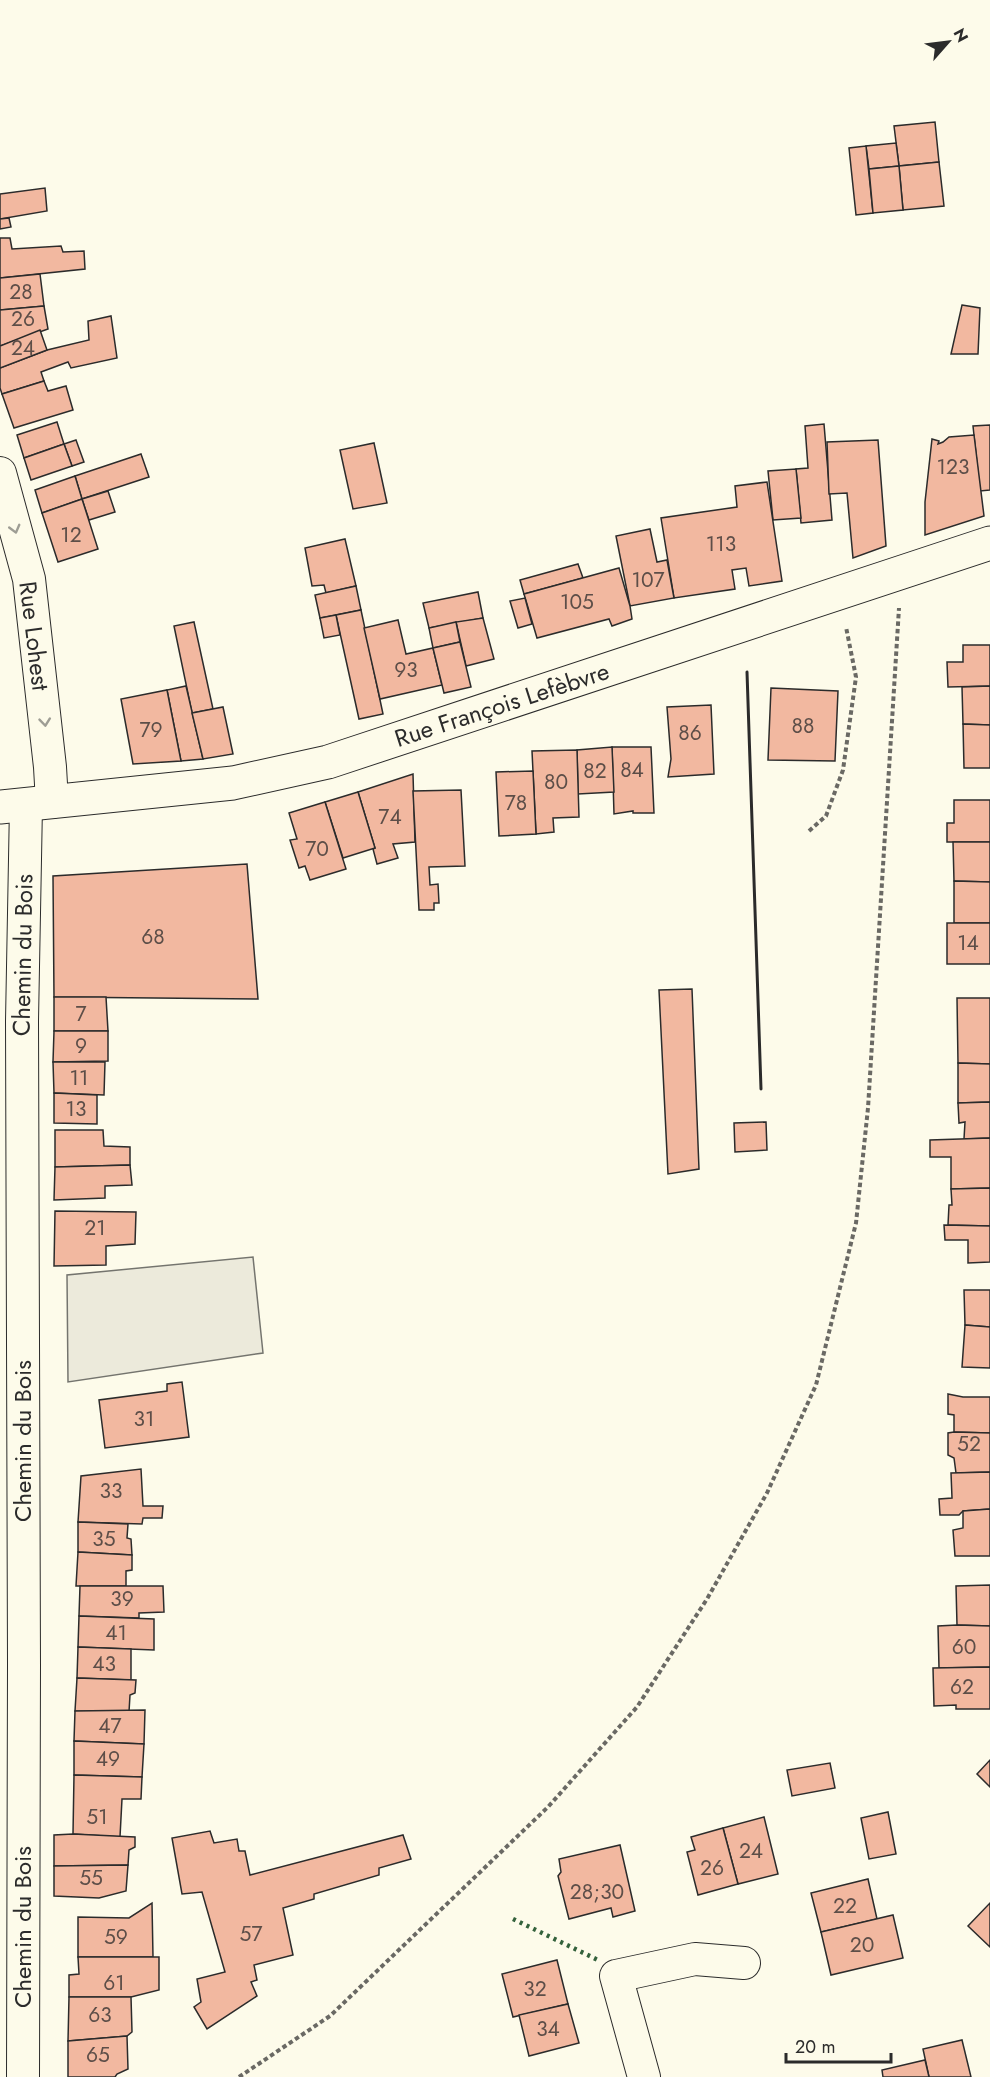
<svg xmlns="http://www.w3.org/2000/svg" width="990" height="2077" viewBox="0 0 990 2077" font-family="Jost,sans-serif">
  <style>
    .parking { fill: #eceadb; stroke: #74746e; stroke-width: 1.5 }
    .building { fill: #f2b8a0; stroke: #2b2b2b; stroke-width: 1.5 }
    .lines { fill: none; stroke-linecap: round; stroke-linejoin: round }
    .minor-casing { stroke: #2b2b2b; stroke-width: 34 }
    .secondary-casing { stroke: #2b2b2b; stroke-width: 35 }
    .path { stroke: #6a6964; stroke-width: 4; stroke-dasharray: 4.5 3; stroke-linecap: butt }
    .minor { stroke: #fdfbea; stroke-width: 32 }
    .secondary { stroke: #fdfbea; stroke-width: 33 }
    .hedge { stroke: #34623c; stroke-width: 4.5; stroke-dasharray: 3 4.5; stroke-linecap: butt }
    .wall { stroke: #2b2b2b; stroke-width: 3 }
    .oneway { stroke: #9e9d94 }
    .labels { text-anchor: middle; stroke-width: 4.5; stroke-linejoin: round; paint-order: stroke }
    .number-label { font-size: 21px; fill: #5d4e48 }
    .street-label { font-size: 24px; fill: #2b2b2b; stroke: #fdfbea }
  </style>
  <rect width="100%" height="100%" fill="#fdfbea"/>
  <!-- parking -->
  <path class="parking" d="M253,1257L263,1353L68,1382L67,1275Z"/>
  <!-- building -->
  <g class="building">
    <path d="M935,122L939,162L899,166L894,126Z"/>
    <path d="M896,143L899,166L869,169L866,146Z"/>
    <path d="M866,146L873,213L856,215L849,148Z"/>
    <path d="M939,162L944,206L903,210L899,166Z"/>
    <path d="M899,166L903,210L873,213L869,169Z"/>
    <path d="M45,188L47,211L0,219V194Z"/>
    <path d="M9,218L11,227L0,229V219Z"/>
    <path d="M0,238H10L12,249L61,246L63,252L84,251L85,269L0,278Z"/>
    <path d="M40,274L44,306L0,310V278Z"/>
    <path d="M962,305L980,308L978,354H951Z"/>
    <path d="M44,306L48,329L0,346V310Z"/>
    <path d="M111,316L117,358L71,368L68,362L41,372L44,381L2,394L0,388V368L47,350L89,340L88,321Z"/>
    <path d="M40,330L47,350L0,368V346Z"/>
    <path d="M44,381L48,391L66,386L73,410L14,428L2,394Z"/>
    <path d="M57,422L64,444L24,458L17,435Z"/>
    <path d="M824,424L832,520L801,523L796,469L808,468L805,426Z"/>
    <path d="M990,425V490L980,491L973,426Z"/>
    <path d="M974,435L984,516L925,535V502L932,439L939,441L938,444L943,442L949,437Z"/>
    <path d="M76,440L84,462L72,466L64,444Z"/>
    <path d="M878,440L886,546L853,558L847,493L829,494L827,442Z"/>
    <path d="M374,443L387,503L353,509L340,450Z"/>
    <path d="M64,444L72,466L31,480L24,458Z"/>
    <path d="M141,454L149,477L82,499L75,476Z"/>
    <path d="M796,469L801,518L773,520L768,471Z"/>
    <path d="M75,476L82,499L42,513L35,490Z"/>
    <path d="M767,482L782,581L749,586L746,568L732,570L735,589L674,598L661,518L737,507L735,486Z"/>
    <path d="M108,491L115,512L89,520L82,499Z"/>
    <path d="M82,499L98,549L58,562L42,513Z"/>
    <path d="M650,529L657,562L667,560L674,598L630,606L616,536Z"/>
    <path d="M345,539L356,586L326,593L324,585L312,586L305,548Z"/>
    <path d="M578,564L583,578L524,594L520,580Z"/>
    <path d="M619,568L630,606L632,619L612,626L609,619L537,638L524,594Z"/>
    <path d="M356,586L361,610L320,618L315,595Z"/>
    <path d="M478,592L483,618L429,628L423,603Z"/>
    <path d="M525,598L532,624L518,628L510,601Z"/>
    <path d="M361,610L383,714L359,719L336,615Z"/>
    <path d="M336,615L340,635L324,638L320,618Z"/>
    <path d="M483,618L494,659L466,666L456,622Z"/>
    <path d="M398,620L406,654L433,648L442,685L380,699L364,628Z"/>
    <path d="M194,622L213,709L192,713L174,626Z"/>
    <path d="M456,622L460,642L433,648L429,628Z"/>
    <path d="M460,642L471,687L444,693L433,648Z"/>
    <path d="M963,645H990V686L948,687L947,662H963Z"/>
    <path d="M186,686L203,759L181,761L167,690Z"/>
    <path d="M990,686V725L963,724L962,687Z"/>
    <path d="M771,688L838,691L835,761L768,760Z"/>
    <path d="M167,690L181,761L133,764L121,699Z"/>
    <path d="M711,705L714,774L668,777L671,759L667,707Z"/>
    <path d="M223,707L233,754L203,759L192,713Z"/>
    <path d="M963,724L990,725V768H964Z"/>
    <path d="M612,747H651L654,813H633V811L614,814Z"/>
    <path d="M612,747L614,792L578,794L577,750Z"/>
    <path d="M577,750L579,817L553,818L554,832L536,834L532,751Z"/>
    <path d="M533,771L536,834L499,836L496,772Z"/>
    <path d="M413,774L415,842L393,844L398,858L377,864L373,849L375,848L358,792Z"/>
    <path d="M461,790L465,866L429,867L430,885L438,884L439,903H434V910H419L413,791Z"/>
    <path d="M358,792L375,848L343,858L325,802Z"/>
    <path d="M954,800H990V842H947V823H954Z"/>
    <path d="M325,802L346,869L310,880L305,866L299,868L290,840L297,839L289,813Z"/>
    <path d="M953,842H990V882L954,881Z"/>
    <path d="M247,864L258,999L54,997L53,876Z"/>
    <path d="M954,881L990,882V923H954Z"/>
    <rect x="947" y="923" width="43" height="41"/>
    <path d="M692,989L699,1169L668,1174L659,990Z"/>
    <path d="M54,997H106L108,1031H54Z"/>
    <path d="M957,998H990V1064L958,1063Z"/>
    <path d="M54,1031H108V1061L53,1062Z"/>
    <path d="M53,1062H105L104,1095L54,1093Z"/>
    <path d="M958,1063L990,1064V1102L958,1103Z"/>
    <path d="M54,1093L97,1095V1124L54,1123Z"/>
    <path d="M990,1102V1138L964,1139L965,1122L959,1123L958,1103Z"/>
    <path d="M766,1122L767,1150L735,1152L734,1123Z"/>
    <path d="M55,1130H103L104,1146L130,1147V1165L55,1167Z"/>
    <path d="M990,1138V1188L951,1189V1157H930V1140Z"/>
    <path d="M130,1165L132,1185L105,1186V1198L54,1200L55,1167Z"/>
    <path d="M990,1188V1226L948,1225L949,1205H952L951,1189Z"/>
    <path d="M55,1211L136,1212L135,1244L106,1246V1265L54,1266Z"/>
    <path d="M944,1225L990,1226V1262L968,1263V1240H945Z"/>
    <path d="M964,1290H990V1327L965,1325Z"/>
    <path d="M965,1325L990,1327V1368L962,1367Z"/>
    <path d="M182,1382L189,1437L105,1448L99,1400L167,1391V1384Z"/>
    <path d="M948,1394L963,1397H990V1433L954,1432V1415L948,1414Z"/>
    <path d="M954,1432L990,1433V1472L956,1473L954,1458L948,1455V1433Z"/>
    <path d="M141,1469L143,1506H163L162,1518H143L142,1524L78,1522L81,1476Z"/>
    <path d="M990,1472V1509L963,1511L959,1515H940L939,1499L952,1498L951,1473Z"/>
    <path d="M990,1509V1556H955L953,1530L963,1528V1511Z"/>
    <path d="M78,1522L128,1524L127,1538L131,1539L132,1555L78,1552Z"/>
    <path d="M78,1552L132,1555V1570L126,1571V1586H76Z"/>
    <path d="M990,1585V1626L957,1625L956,1586Z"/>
    <path d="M80,1586H163L164,1612L139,1613V1618L79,1616Z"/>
    <path d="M79,1616L154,1619V1650L78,1647Z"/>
    <path d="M957,1625L990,1626V1667L939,1668L938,1626Z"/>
    <path d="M78,1647L131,1649V1680L77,1678Z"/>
    <path d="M990,1667V1709H956V1705L934,1706L933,1668Z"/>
    <path d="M77,1678L136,1680L135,1693L130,1695L129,1712L75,1711Z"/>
    <path d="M145,1710L144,1744L74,1741L75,1711Z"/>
    <path d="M74,1741L144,1744L142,1777L74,1775Z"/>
    <path d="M990,1760V1787L977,1774Z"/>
    <path d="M830,1763L835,1788L792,1796L787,1770Z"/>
    <path d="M74,1775L142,1777L141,1799H122L120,1837L73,1834Z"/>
    <path d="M888,1812L896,1854L869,1859L861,1818Z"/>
    <path d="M764,1817L778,1874L738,1884L723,1828Z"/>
    <path d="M723,1828L738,1884L698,1895L687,1852L695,1850L691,1837Z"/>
    <path d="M210,1831L214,1843L237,1839L239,1851H245L250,1875L403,1835L411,1859L379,1868V1875L314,1894V1899L283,1908L293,1955L254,1965L257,1980L251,1982L257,1996L207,2029L194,2007L201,2002L197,1979L225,1972L202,1892L182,1894L172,1838Z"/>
    <path d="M73,1834L135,1837V1847L129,1850L128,1865L54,1866V1835Z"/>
    <path d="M620,1845L635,1911L613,1917L611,1908L569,1919L558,1876L561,1872L559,1859Z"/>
    <path d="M128,1865L126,1891L99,1898L54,1896V1866Z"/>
    <path d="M868,1879L877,1919L821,1932L811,1893Z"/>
    <path d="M152,1903L153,1957H78V1917L129,1918Z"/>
    <path d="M990,1903V1947L968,1926Z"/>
    <path d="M893,1915L903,1958L831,1975L821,1932Z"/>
    <path d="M78,1957H159V1990L131,1997H69V1975L79,1974Z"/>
    <path d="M557,1960L568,2004L513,2017L502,1974Z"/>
    <path d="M69,1997H131L132,2032L127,2036L68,2041Z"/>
    <path d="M568,2004L579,2043L529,2056L519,2015Z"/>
    <path d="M127,2036L128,2069L117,2074L115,2077H68V2041Z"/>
    <path d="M962,2040L971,2077H929L923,2049Z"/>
    <path d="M925,2060L929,2077H883L882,2070Z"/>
  </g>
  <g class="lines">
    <!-- minor casing -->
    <g class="minor-casing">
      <g id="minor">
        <path d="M0,473L29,579L50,767L52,802"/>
        <path d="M23,2077L24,1664L22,1021L26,805"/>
        <path d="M644,2077L616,1976L695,1959L744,1963"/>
      </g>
    </g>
    <!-- secondary casing -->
    <g class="secondary-casing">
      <path id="secondary" d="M0,807L233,783L328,762L990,543"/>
    </g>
    <!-- path -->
    <g class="path">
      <path d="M809,831L826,816L843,770L856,677L846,627"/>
      <path d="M239,2077L330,2016L548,1807L637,1707L707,1599L767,1493L816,1385L856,1223L868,1108L899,608"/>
    </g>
    <!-- minor -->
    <use href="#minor" class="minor"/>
    <!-- secondary -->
    <use href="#secondary" class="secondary"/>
    <!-- hedge -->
    <path class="hedge" d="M513,1919L598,1960"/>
    <!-- wall -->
    <path class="wall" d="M747,672L761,1089"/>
  </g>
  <!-- one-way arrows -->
  <defs><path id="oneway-chevron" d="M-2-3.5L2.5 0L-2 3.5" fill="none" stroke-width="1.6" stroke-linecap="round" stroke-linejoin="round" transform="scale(1.5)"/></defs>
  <g class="oneway">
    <use href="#oneway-chevron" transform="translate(15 529) rotate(75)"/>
    <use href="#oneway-chevron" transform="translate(45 722) rotate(84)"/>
  </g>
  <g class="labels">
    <!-- number labels -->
    <g class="number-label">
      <text x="21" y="299">28</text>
      <text x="23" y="326">26</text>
      <text x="23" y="355">24</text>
      <text x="953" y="474">123</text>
      <text x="71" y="542">12</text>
      <text x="721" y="551">113</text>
      <text x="648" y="587">107</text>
      <text x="577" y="609">105</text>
      <text x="406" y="677">93</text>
      <text x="803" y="733">88</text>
      <text x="151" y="737">79</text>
      <text x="690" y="740">86</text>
      <text x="632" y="777">84</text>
      <text x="595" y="778">82</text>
      <text x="556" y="789">80</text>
      <text x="516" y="810">78</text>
      <text x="390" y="824">74</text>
      <text x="317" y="856">70</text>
      <text x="153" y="944">68</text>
      <text x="968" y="950">14</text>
      <text x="81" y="1021">7</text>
      <text x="81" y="1053">9</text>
      <text x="79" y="1085">11</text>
      <text x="76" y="1116">13</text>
      <text x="95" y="1235">21</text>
      <text x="144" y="1426">31</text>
      <text x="969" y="1451">52</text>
      <text x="111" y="1498">33</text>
      <text x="104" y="1546">35</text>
      <text x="122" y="1606">39</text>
      <text x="116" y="1640">41</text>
      <text x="964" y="1654">60</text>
      <text x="104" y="1671">43</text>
      <text x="962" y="1694">62</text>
      <text x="110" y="1733">47</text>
      <text x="108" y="1766">49</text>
      <text x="97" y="1824">51</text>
      <text x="751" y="1858">24</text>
      <text x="712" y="1875">26</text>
      <text x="91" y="1885">55</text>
      <text x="597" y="1899">28;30</text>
      <text x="845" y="1913">22</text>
      <text x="251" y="1941">57</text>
      <text x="116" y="1944">59</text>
      <text x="862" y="1952">20</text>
      <text x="114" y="1990">61</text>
      <text x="535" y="1996">32</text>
      <text x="100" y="2022">63</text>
      <text x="548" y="2036">34</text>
      <text x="98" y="2062">65</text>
    </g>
    <!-- street labels -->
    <g class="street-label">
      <text transform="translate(34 636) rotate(83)" y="8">Rue Lohest</text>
      <text transform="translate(502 705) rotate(-18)" y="8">Rue François Lefèbvre</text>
      <text transform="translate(23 955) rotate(-89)" y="8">Chemin du Bois</text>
      <text transform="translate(23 1441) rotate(-90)" y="8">Chemin du Bois</text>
      <text transform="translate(23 1927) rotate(-90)" y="8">Chemin du Bois</text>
    </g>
  </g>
  <!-- north arrow -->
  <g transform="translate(948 42) rotate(62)" stroke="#fdfbea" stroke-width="4.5" paint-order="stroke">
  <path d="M0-4.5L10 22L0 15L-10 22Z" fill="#2b2b2b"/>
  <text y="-9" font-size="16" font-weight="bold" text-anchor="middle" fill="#2b2b2b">N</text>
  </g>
  <!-- scale -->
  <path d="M786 2053v9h105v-9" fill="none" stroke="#2b2b2b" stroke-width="3"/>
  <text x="795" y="2053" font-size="18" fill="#2b2b2b" stroke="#fdfbea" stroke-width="4.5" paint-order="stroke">20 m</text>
</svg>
